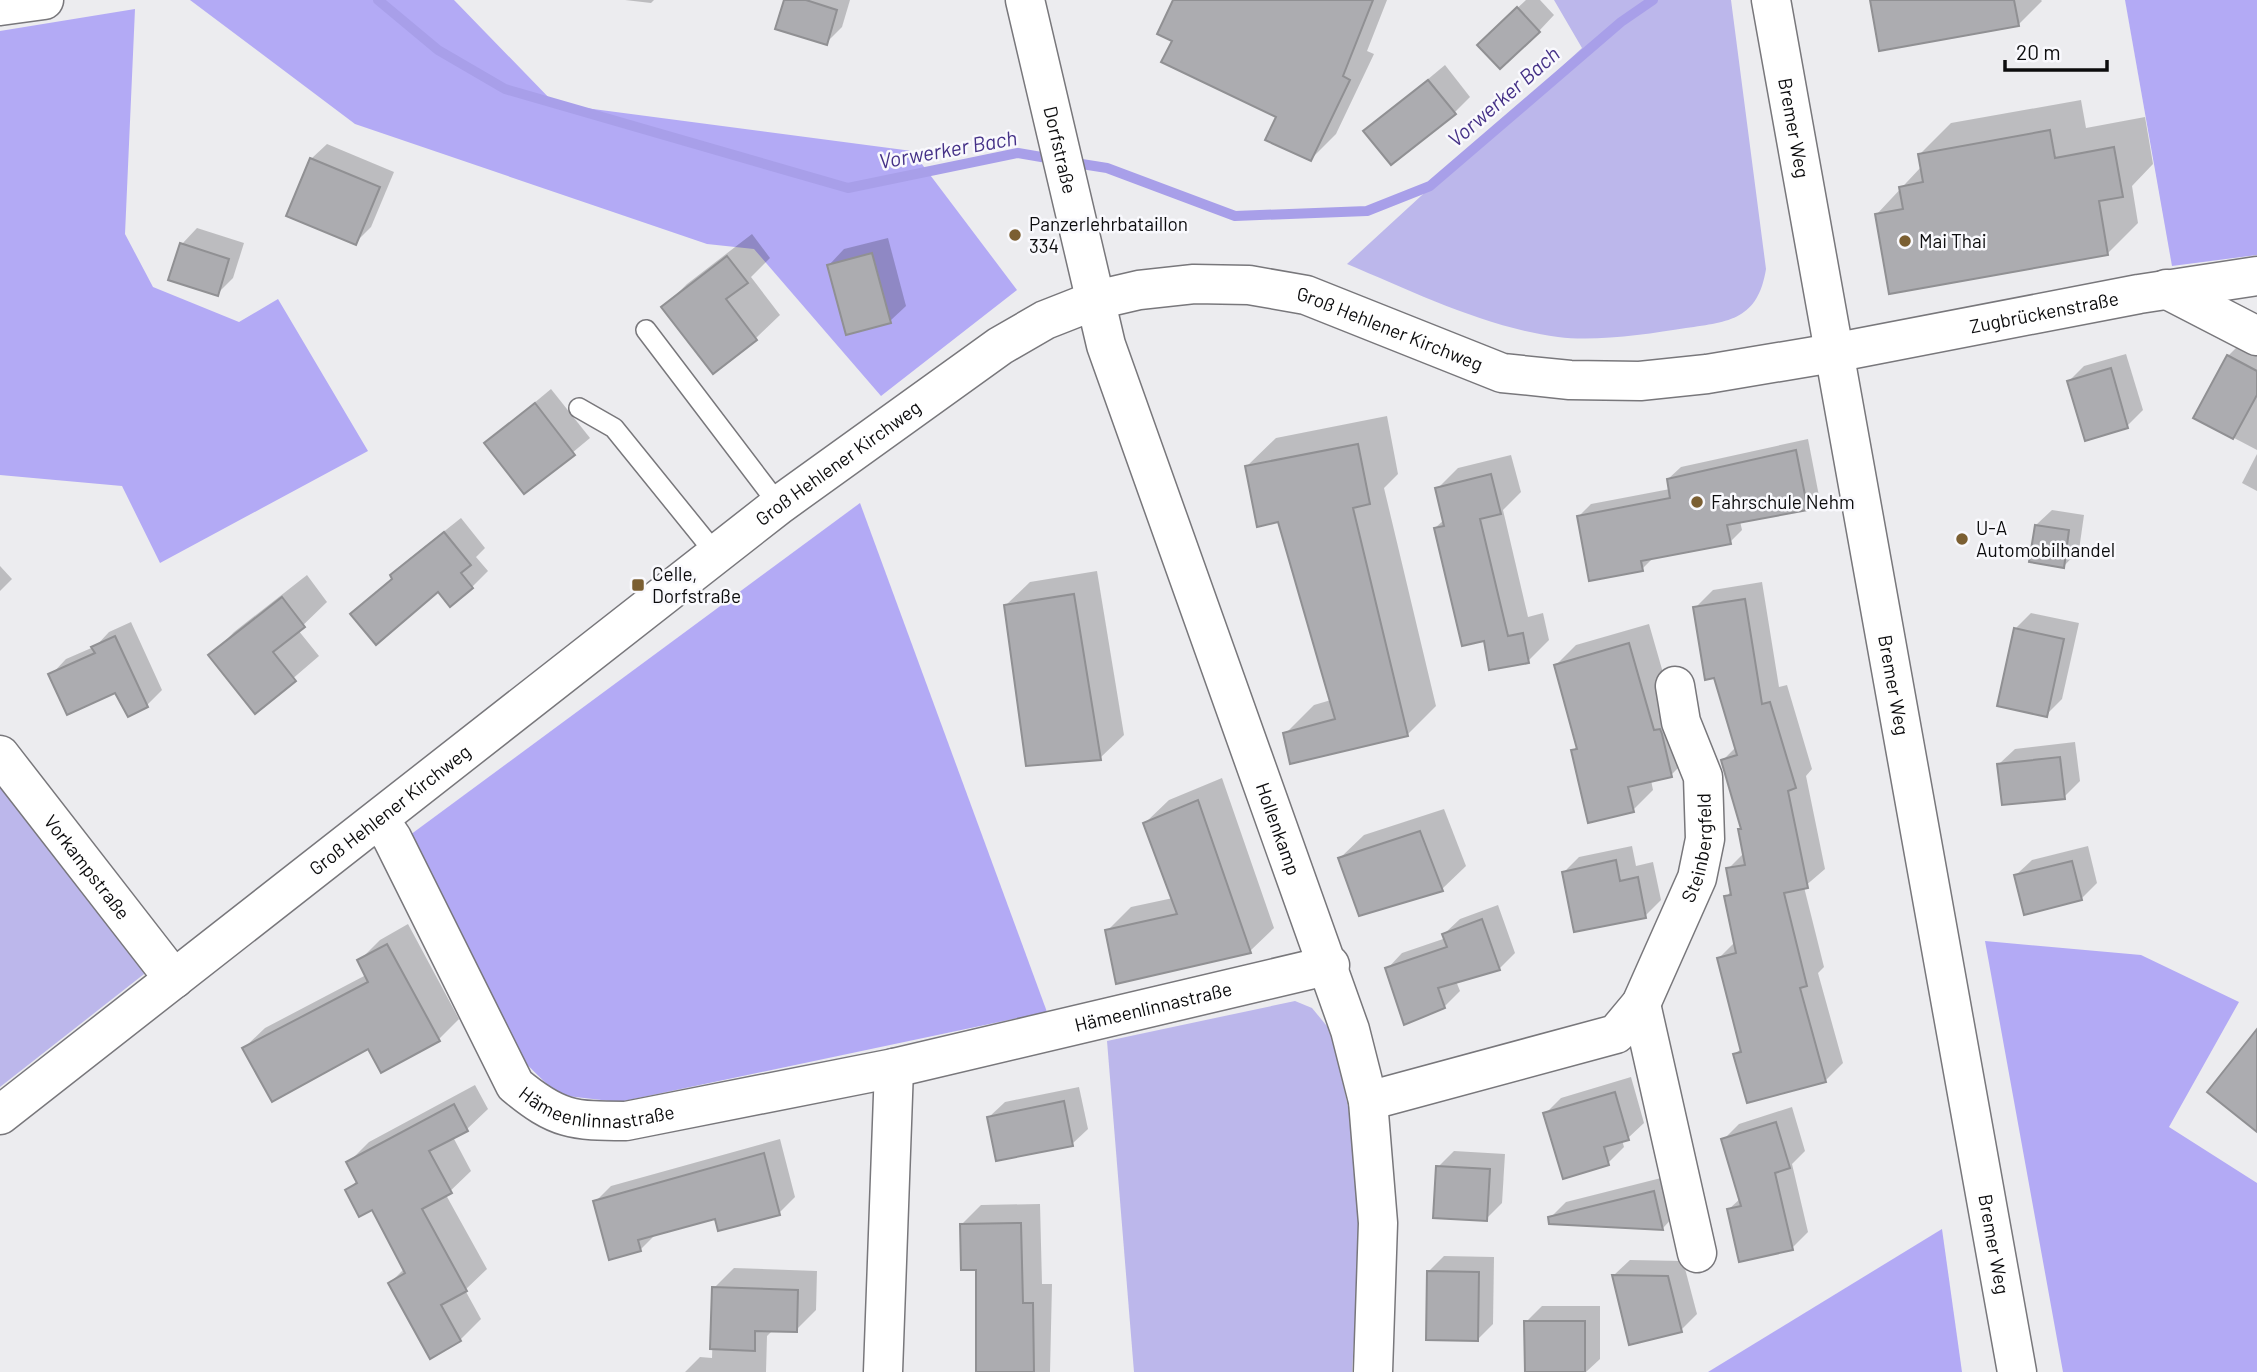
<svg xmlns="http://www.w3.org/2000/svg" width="2257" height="1372" viewBox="0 0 2257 1372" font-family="Barlow,sans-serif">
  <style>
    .green { fill: #bcb7eb }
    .forest { fill: #b3aaf5 }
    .shadow { fill: #0003 }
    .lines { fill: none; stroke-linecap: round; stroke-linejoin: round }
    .stream { stroke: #a89fe9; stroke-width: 10 }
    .building { fill: #acacb0; stroke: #909093; stroke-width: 2 }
    .lane-casing { stroke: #78777b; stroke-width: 22 }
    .street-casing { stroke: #78777b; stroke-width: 41 }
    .secondary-casing { stroke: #78777b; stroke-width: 41 }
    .lane { stroke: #fff; stroke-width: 19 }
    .street { stroke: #fff; stroke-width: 38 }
    .secondary { stroke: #fff; stroke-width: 38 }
    .poi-dot { fill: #7b5f32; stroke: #f9f9fd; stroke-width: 2.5 }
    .labels { text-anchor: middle; stroke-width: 5; stroke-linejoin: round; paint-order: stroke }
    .street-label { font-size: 19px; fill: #0c0c0d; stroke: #f9f9fd }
    .poi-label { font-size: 19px; fill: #0c0c0d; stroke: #f9f9fd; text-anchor: start }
    .water-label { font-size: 21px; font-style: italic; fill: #453187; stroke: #f9f9fd }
  </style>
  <rect width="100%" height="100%" fill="#ececef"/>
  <!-- green -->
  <g class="green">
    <path d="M1554,0H1731L1766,269C1758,319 1730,322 1686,328C1649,334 1595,342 1558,337C1484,327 1414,292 1347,264L1582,48Z"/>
    <path d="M0,775L153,967L0,1087Z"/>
    <path d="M1295,1001L1312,1008L1331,1031L1364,1177L1352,1372H1134L1107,1041Z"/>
  </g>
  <!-- forest -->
  <g class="forest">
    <path d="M190,0H454L555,104L912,151L1017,290L881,396L754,249L707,244L355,124Z"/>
    <path d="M2125,0H2257V255L2172,266Z"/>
    <path d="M135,9L125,234L153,287L239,322L278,299L368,451L160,563L122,486L0,475V31Z"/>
    <path d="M860,503L1047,1012L619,1102L558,1095L507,1045L410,835Z"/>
    <path d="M1985,941L2141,955L2239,1002L2169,1127L2257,1183V1372H2063Z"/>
    <path d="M1942,1229L1962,1372H1708Z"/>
  </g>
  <!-- shadow -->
  <g class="shadow">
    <path d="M625,0H654L651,3Z"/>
    <path d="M786,0H850L842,27L826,43Z"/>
    <path d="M1175,0H1387L1367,51L1374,54L1336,134L1311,159L1279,116L1174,40Z"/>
    <path d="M1526,0H1540L1554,15L1539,31L1495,29Z"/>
    <path d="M1871,0H2041L2042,1L2018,25Z"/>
    <path d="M1445,65L1470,97L1454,113L1366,131Z"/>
    <path d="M2081,100L2086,128L2145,117L2153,164L2132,186L2138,223L2107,254L1876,215L1922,166L1920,154L1951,123Z"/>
    <path d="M327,144L394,172L371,227L355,243L311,159Z"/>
    <path d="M197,228L244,243L233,278L217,294L182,244Z"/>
    <path d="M752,234L770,258L751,277L780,315L756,338L713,372L664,307L687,284Z"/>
    <path d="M888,238L906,306L890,321L829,265L844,249Z"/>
    <path d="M2244,340L2257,347V450L2196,418L2228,356Z"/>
    <path d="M2126,354L2143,410L2127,426L2068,382L2084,366Z"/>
    <path d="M551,389L590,438L525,492L486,443Z"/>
    <path d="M1387,416L1398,474L1384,488L1436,706L1407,735L1285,734L1314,705L1331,700L1279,520L1247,466L1276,438Z"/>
    <path d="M1808,439L1819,496L1807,508L1740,521L1742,530L1730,542L1654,557L1642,569L1579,516L1591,504L1670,489L1668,479L1681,467Z"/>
    <path d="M2257,454V491L2242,483Z"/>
    <path d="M1511,455L1521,492L1503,510L1528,617L1543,613L1549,640L1528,661L1485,639L1435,528L1445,519L1437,489L1458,468Z"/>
    <path d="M2052,510L2084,515L2079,550L2064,566L2036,525Z"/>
    <path d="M461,518L485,548L476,557L488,571L472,587L439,590L352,614L393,577L408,560Z"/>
    <path d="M0,566L12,579L0,591Z"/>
    <path d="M1097,571L1124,735L1100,758L1006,605L1030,582Z"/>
    <path d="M307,575L327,602L298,630L319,656L255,711L211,656L234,632Z"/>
    <path d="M1762,582L1779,687L1787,685L1812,769L1806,776L1825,869L1804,887L1824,967L1818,973L1843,1063L1825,1081L1735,1054L1742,1048L1719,958L1735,942L1726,897L1732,890L1728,869L1744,853L1740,830L1742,828L1723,760L1736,747L1695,608L1713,590Z"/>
    <path d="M2031,613L2079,623L2062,699L2046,715L2015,629Z"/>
    <path d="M131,622L162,690L147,705L116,691L51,675L66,659L96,646L109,632Z"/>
    <path d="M1649,624L1674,711L1691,755L1671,775L1651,780L1653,790L1633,810L1573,751L1578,745L1556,665L1576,645Z"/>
    <path d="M2075,742L2080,781L2064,797L1999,764L2015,749Z"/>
    <path d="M1222,778L1274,928L1250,951L1107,931L1131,907L1173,898L1145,823L1169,800Z"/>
    <path d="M1444,809L1466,866L1442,889L1360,914L1340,858L1364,835Z"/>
    <path d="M1632,846L1636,866L1653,862L1661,900L1645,916L1564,872L1579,857Z"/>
    <path d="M2088,846L2097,883L2081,899L2016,875L2032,860Z"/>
    <path d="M1498,905L1515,953L1499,969L1456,981L1460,991L1444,1007L1387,969L1402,953L1446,938L1444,934L1460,919Z"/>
    <path d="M408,924L459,1019L439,1039L244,1048L265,1028L366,975L359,961L380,940Z"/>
    <path d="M1631,1077L1644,1123L1628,1138L1622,1140L1624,1147L1608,1163L1545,1114L1561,1098Z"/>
    <path d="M475,1085L488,1109L467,1129L453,1137L471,1171L446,1195L487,1269L465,1290L481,1319L460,1340L390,1283L405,1268L373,1207L347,1190L358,1180L348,1163L369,1142Z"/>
    <path d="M1079,1087L1088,1129L1072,1144L989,1117L1005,1102Z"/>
    <path d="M1792,1107L1805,1151L1792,1164L1808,1232L1792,1248L1729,1209L1741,1198L1723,1140L1739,1124Z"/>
    <path d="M780,1139L795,1197L779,1213L716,1217L656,1234L640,1250L595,1202L611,1186Z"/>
    <path d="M1454,1151L1505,1154L1502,1203L1486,1219L1438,1167Z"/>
    <path d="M1669,1176L1678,1212L1663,1228L1551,1222L1550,1218L1566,1202Z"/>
    <path d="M1040,1204L1042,1284H1052L1050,1372H978L977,1268L962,1224L981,1205Z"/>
    <path d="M1444,1256L1494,1257L1493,1324L1477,1340L1428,1272Z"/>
    <path d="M1630,1260L1683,1261L1697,1314L1681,1330L1614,1275Z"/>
    <path d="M734,1268L817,1271L816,1310L796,1330H773L767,1336L766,1372H685L700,1357L712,1358L714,1288Z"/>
    <path d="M1542,1306H1600V1359L1586,1372H1526V1322Z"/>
  </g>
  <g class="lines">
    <!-- stream -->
    <g class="stream">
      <path d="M378,0L438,50L505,89L848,188L1018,153L1053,159"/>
      <path d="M1069,162L1107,168L1235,216L1367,211L1430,186L1621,22L1653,0"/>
    </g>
  </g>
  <!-- building -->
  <g class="building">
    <path d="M784,0H806L837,10L827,45L775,29Z"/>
    <path d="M1173,0H1373L1343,76L1350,80L1311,161L1265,140L1276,117L1161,62L1172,41L1157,34Z"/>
    <path d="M1870,0H2014L2019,26L1879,51Z"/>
    <path d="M1517,7L1540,32L1500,69L1477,45Z"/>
    <path d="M1428,80L1456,114L1391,165L1363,131Z"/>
    <path d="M2050,130L2055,158L2114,147L2123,197L2099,201L2108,255L1889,294L1875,214L1903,209L1899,187L1923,182L1918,154Z"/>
    <path d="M310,158L380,187L356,245L286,216Z"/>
    <path d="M180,243L229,259L218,296L168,280Z"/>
    <path d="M872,253L891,323L846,335L827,265Z"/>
    <path d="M727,256L748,283L726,299L757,340L713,374L661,307Z"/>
    <path d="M2227,355L2257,371V395L2233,439L2193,418Z"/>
    <path d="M2111,368L2128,428L2085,441L2067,381Z"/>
    <path d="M535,403L575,455L524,494L484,443Z"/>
    <path d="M1358,444L1370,504L1353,508L1408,736L1290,764L1283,733L1335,719L1278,522L1257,527L1245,466Z"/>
    <path d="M1796,450L1808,510L1727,525L1731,544L1641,561L1643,571L1589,581L1577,516L1670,498L1667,479Z"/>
    <path d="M1491,474L1501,514L1480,519L1508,636L1523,633L1529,663L1489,670L1484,641L1462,646L1434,528L1444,526L1435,488Z"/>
    <path d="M2035,525L2069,530L2064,568L2029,562Z"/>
    <path d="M444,532L471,565L461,573L473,588L450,607L438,592L376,645L350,614L392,579L390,575Z"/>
    <path d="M1074,594L1101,760L1026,766L1004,605Z"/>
    <path d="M282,597L305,627L273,652L296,681L255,714L208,655Z"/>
    <path d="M1745,599L1762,704L1770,702L1796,788L1788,791L1808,888L1784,893L1807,986L1800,988L1826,1082L1747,1103L1733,1054L1741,1052L1717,958L1736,953L1724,896L1731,895L1726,868L1745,865L1738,829H1741L1721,760L1737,755L1714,678L1705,680L1693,607Z"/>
    <path d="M2014,628L2064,639L2047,717L1997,706Z"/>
    <path d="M115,636L148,707L128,717L115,693L67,715L48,674L95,653L91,647Z"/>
    <path d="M1629,643L1654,730L1660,729L1662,734L1672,777L1628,787L1634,812L1588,823L1571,750L1577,749L1554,665Z"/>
    <path d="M2060,757L2065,799L2002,805L1997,764Z"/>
    <path d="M1198,800L1251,953L1116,984L1105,930L1177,914L1143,823Z"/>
    <path d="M1420,831L1443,891L1359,916L1338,858Z"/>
    <path d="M1616,860L1620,881L1638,877L1646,918L1574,932L1562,872Z"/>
    <path d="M2072,861L2082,900L2024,915L2014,875Z"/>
    <path d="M1482,919L1500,970L1438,988L1445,1008L1404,1025L1385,968L1447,947L1442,934Z"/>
    <path d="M387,944L440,1041L381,1073L368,1049L272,1102L242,1048L368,982L357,960Z"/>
    <path d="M2257,1029V1132L2207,1092Z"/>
    <path d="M1615,1092L1629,1140L1604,1147L1609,1165L1563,1179L1543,1113Z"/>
    <path d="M1064,1101L1073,1146L996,1161L987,1117Z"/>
    <path d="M454,1104L468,1131L429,1151L452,1193L422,1209L467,1291L441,1305L461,1341L430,1359L388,1283L405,1273L372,1210L359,1217L345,1190L357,1183L346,1162Z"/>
    <path d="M1776,1122L1790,1168L1775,1173L1793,1250L1739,1262L1727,1209L1741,1206L1721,1139Z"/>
    <path d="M764,1153L780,1215L718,1231L715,1219L638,1240L641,1251L609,1260L593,1201Z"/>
    <path d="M1436,1166L1490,1169L1487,1221L1433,1218Z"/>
    <path d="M1654,1191L1663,1230L1549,1224L1548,1217Z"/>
    <path d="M1021,1223L1023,1303H1033L1034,1372H976V1270H961L960,1224Z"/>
    <path d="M1427,1271L1479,1272L1478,1341L1426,1340Z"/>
    <path d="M1612,1275L1668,1276L1682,1332L1629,1345Z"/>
    <path d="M712,1287L798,1290L797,1332L755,1331V1351L710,1349Z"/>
    <path d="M1524,1321H1585V1372H1525Z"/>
  </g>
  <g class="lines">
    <!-- lane casing -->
    <g class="lane-casing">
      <g id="lane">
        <path d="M646,330L779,505"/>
        <path d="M579,408L614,428L716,554"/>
      </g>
    </g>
    <!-- street casing -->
    <g class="street-casing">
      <g id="street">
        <path id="s1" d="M1025,0L1106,345L1350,1030L1368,1101L1378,1223L1373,1372"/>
        <path d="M0,6L44,0"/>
        <path d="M2166,289L2257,336"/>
        <path id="s2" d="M1833,353L2139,294L2257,276"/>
        <path id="s3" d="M0,755L174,979"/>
        <path id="s4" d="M379,819L392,838L515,1085C557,1120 573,1121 626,1121L894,1068L1330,965"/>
        <path d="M1641,1004L1697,1253"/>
        <path id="s5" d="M1368,1101L1616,1034L1641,1004L1697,878L1705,839L1703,777L1681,722L1675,686"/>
        <path d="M883,1372L894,1068"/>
      </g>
    </g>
    <!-- secondary casing -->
    <g class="secondary-casing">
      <g id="secondary">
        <path id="s6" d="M1771,0L2017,1372"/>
        <path id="s7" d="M0,1115L779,505L1000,346L1045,320L1096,300L1139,290L1194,284L1249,285L1306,295L1502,373L1570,380L1640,381L1707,374L1833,353"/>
      </g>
    </g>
    <!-- lane -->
    <use href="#lane" class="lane"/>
    <!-- street -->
    <use href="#street" class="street"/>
    <!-- secondary -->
    <use href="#secondary" class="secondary"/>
  </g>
  <!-- markers -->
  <g class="poi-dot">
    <circle cx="1015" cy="235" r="7"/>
    <circle cx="1905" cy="241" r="7"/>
    <circle cx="1697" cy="502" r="7"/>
    <circle cx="1962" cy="539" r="7"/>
    <rect x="631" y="578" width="14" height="14" rx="3.5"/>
  </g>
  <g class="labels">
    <!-- street labels -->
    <g class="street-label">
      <text dy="7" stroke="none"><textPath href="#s6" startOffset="130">Bremer Weg</textPath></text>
      <text dy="7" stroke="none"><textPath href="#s1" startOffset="154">Dorfstraße</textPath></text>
      <text dy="7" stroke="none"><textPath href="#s2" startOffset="215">Zugbrückenstraße</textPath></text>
      <text dy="7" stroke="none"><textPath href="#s7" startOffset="1671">Groß Hehlener Kirchweg</textPath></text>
      <text dy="7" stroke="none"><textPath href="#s7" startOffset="1062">Groß Hehlener Kirchweg</textPath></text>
      <text dy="7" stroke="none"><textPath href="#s6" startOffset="696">Bremer Weg</textPath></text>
      <text dy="7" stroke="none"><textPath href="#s7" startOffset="495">Groß Hehlener Kirchweg</textPath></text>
      <text dy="7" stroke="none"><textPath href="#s1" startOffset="868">Hollenkamp</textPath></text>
      <text dy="7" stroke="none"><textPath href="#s5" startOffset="464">Steinbergfeld</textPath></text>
      <text dy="7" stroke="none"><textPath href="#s3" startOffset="142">Vorkampstraße</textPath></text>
      <text dy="7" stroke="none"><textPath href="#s4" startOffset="959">Hämeenlinnastraße</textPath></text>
      <text dy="7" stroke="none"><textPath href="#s4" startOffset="388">Hämeenlinnastraße</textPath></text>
      <text dy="7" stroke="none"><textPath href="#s6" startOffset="1264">Bremer Weg</textPath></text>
    </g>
    <!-- poi labels -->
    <g class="poi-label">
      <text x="1029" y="231">Panzerlehrbataillon<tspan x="1029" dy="22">334</tspan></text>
      <text x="1919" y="248">Mai Thai</text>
      <text x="1711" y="509">Fahrschule Nehm</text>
      <text x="1976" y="535">U-A<tspan x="1976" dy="22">Automobilhandel</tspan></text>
      <text x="652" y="581">Celle,<tspan x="652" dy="22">Dorfstraße</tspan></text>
    </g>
    <!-- water labels -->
    <g class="water-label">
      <text transform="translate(1504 97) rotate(-41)" y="7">Vorwerker Bach</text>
      <text transform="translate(948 150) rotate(-10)" y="7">Vorwerker Bach</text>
    </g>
  </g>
  <!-- scale -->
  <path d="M2005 60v10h102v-10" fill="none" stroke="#0c0c0d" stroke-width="3.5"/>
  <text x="2016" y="60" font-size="21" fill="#0c0c0d" stroke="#f9f9fd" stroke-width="5" paint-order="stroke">20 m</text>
</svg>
